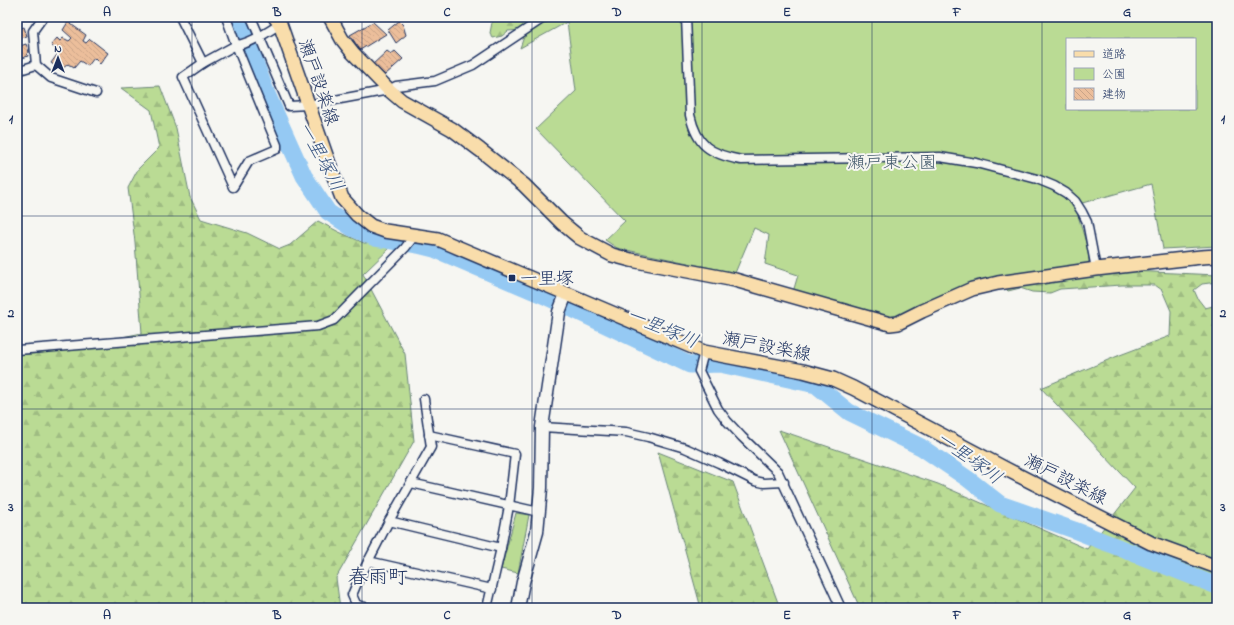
<svg xmlns="http://www.w3.org/2000/svg" width="1234" height="625" viewBox="0 0 1234 625" font-family="'Indie Flower','Klee One',sans-serif">
  <style>
    .forest { fill: url(#forest-firs); stroke: #6a8579 }
    .green { fill: #badb94; stroke: #6a8579; fill-rule: evenodd }
    .lines { fill: none; stroke-linecap: round; stroke-linejoin: round }
    .river { stroke: #95c9f3; stroke-width: 17 }
    .building { fill: url(#building-back-hatch); stroke: #1b2f5e }
    .street-casing { stroke: #1b2f5e; stroke-width: 11 }
    .secondary-casing { stroke: #1b2f5e; stroke-width: 15 }
    .primary-casing { stroke: #1b2f5e; stroke-width: 16 }
    .street { stroke: #f6f6f2; stroke-width: 8 }
    .secondary { stroke: #f6f6f2; stroke-width: 12 }
    .primary { stroke: #f9ddab; stroke-width: 13 }
    .grid { fill: none; stroke: #1b2f5e; stroke-width: 1; stroke-opacity: 0.55 }
    .poi-dot { fill: #1b2f5e; stroke: #f6f6f2; stroke-width: 1.5 }
    .labels { text-anchor: middle; stroke-width: 4; stroke-linejoin: round; paint-order: stroke }
    .street-label { font-size: 18px; fill: #1b2f5e; stroke: #f6f6f2 }
    .park-label { font-size: 18px; fill: #435a6c; stroke: #f6f6f2 }
    .poi-label { font-size: 18px; fill: #1b2f5e; stroke: #f6f6f2; text-anchor: start }
    .water-label { font-size: 19px; font-style: italic; fill: #3a5683; stroke: #f6f6f2 }
    .quarter-label { font-size: 20px; fill: #1b2f5e; stroke: #f6f6f2 }
    .neatline { fill: none; stroke: #1b2f5e; stroke-width: 1.5 }
    .grid-label { font-size: 13px; text-anchor: middle; font-weight: bold; fill: #1b2f5e }
  </style>
  <defs>
    <pattern id="forest-firs" width="22" height="20" patternUnits="userSpaceOnUse"><rect width="22" height="20" fill="#badb94"/><path d="M5 1l3.5 6h-7zM16 11l3.5 6h-7z" fill="#9fbc82"/></pattern>
    <pattern id="building-back-hatch" width="6" height="6" patternUnits="userSpaceOnUse"><rect width="6" height="6" fill="#ecbe9b"/><path d="M-1 5l2 2M0 0l6 6M5-1l2 2" fill="none" stroke="#caa488"/></pattern>
  </defs>
  <rect width="100%" height="100%" fill="#f6f6f2"/>
  <filter id="ink" filterUnits="userSpaceOnUse"><feTurbulence type="fractalNoise" baseFrequency=".025" numOctaves="2"/><feDisplacementMap in="SourceGraphic" scale="8" xChannelSelector="R" yChannelSelector="G"/><feConvolveMatrix kernelMatrix="1 2 1 2 8 2 1 2 1" color-interpolation-filters="sRGB"/></filter>
  <g filter="url(#ink)">
    <!-- forest -->
    <g class="forest">
      <path d="M493,17H542L521,30L508,31L502,36L493,38L490,33Z"/>
      <path d="M160,86L176,128L190,197L201,219L247,233L280,249L290,245L318,221L339,232L364,243L393,245L363,274L405,354L414,441L336,578L340,608H17V355L42,353L142,333L135,242L128,188L138,169L159,148L151,110L121,88Z"/>
      <path d="M1131,271L1217,275V282L1202,284L1194,290L1198,299L1205,308L1217,305V608H860L779,430L938,484L1087,549L1135,488L1041,388L1120,355L1170,336L1171,311L1162,290L1155,285H1122L1060,289L1050,293L1032,292L1020,288L1008,291L1005,288L1011,286Z"/>
      <path d="M658,452L733,482L780,608H701Z"/>
    </g>
    <!-- green -->
    <g class="green">
      <path d="M531,17H1217V246L1163,249L1151,184L1075,205L1088,250L1089,261L1086,266L981,282L902,317L884,318L793,292L798,275L765,264L769,235L754,228L735,273L617,248L605,240L625,221L536,129L576,91L567,22L520,48ZM1067,39H1195V109H1067Z"/>
      <path d="M516,513L529,515L518,573L501,569Z"/>
    </g>
    <g class="lines">
      <!-- river -->
      <path class="river" d="M238,17L267,94L304,176L328,212L352,228L375,238L418,245L434,249L547,297L690,365L720,364L816,385L849,412L921,447L968,479L1000,504L1074,530L1217,586"/>
    </g>
    <!-- building -->
    <g class="building">
      <path d="M399,21L403,25L406,35L396,43L388,30Z"/>
      <path d="M68,22L86,35L83,41L86,43L90,39L108,53L100,64L94,58L88,66L80,61L74,68L68,64L61,70L51,63L59,52L51,45L57,38L60,41L63,38L69,41L72,38L63,30Z"/>
      <path d="M373,22L386,34L360,50L350,35Z"/>
      <path d="M19,24L21,28L24,27L27,36L17,39V25Z"/>
      <path d="M26,44L29,52L27,53L28,56L17,60V47Z"/>
      <path d="M387,51L391,54L395,51L403,59L385,75L382,73L380,76L371,66Z"/>
    </g>
    <g class="lines">
      <!-- street casing -->
      <g class="street-casing">
        <g id="street">
          <path d="M43,17L33,31L36,65L51,78L96,93"/>
          <path d="M180,17L203,63"/>
          <path d="M226,17L236,45L277,145V149L249,161L233,187L183,77L203,63L236,45C249,45 269,31 280,24"/>
          <path d="M251,17L289,106L308,105L389,90L396,86L435,81L473,65L545,17"/>
          <path d="M686,17L690,115C697,146 710,154 741,160L940,157L976,163L1037,179L1054,186L1066,193L1075,201L1082,212L1087,222L1096,269"/>
          <path d="M17,71L36,65"/>
          <path d="M17,350L318,326L334,320L405,248L415,235"/>
          <path d="M704,352L699,371L718,409L727,421L742,437L778,472L841,608"/>
          <path d="M542,427L626,432L648,437L685,448L719,463L755,481L764,483L784,482"/>
          <path d="M429,435L515,454L509,506L501,548L487,608"/>
          <path d="M411,483L539,512"/>
          <path d="M389,521L501,548"/>
          <path d="M368,561L492,589"/>
          <path d="M357,605L369,608"/>
          <path d="M358,608L352,595L358,581L389,521L431,447L424,399"/>
        </g>
      </g>
      <!-- secondary casing -->
      <g class="secondary-casing">
        <path id="secondary" d="M518,608L523,582L537,532L541,488L542,427L559,312L566,294"/>
      </g>
      <!-- primary casing -->
      <g class="primary-casing">
        <g id="primary">
          <path d="M275,17L280,24L328,161L342,198L357,215L371,226L385,231L438,239L704,352L803,371L833,379L853,388L1006,469L1151,543L1217,567"/>
          <path d="M330,17L342,39L353,53L389,90L402,101L452,129L480,150L524,185L562,223L580,238L612,255L631,260L735,280L890,324L898,323L922,311L972,289L998,283L1096,269L1201,257L1217,256"/>
        </g>
      </g>
      <!-- street -->
      <use href="#street" class="street"/>
      <!-- secondary -->
      <use href="#secondary" class="secondary"/>
      <!-- primary -->
      <use href="#primary" class="primary"/>
    </g>
  </g>
  <!-- grid -->
  <path class="grid" d="M192,17V608M362,17V608M532,17V608M702,17V608M872,17V608M1042,17V608M17,216H1217M17,409H1217"/>
  <!-- markers -->
  <rect class="poi-dot" x="508" y="274" width="8" height="8" rx="2"/>
  <g class="labels">
    <!-- street labels -->
    <g class="street-label">
      <text transform="translate(319 82) rotate(71)" y="6">瀬戸設楽線</text>
      <text transform="translate(767 346) rotate(11)" y="6">瀬戸設楽線</text>
      <text transform="translate(1066 479) rotate(27)" y="6">瀬戸設楽線</text>
    </g>
    <!-- park labels -->
    <g class="park-label">
      <text x="892" y="168">瀬戸東公園</text>
    </g>
    <!-- poi labels -->
    <g class="poi-label">
      <text x="520" y="284">一里塚</text>
    </g>
    <!-- water labels -->
    <g class="water-label">
      <text transform="translate(322 156) rotate(62)" y="7">一里塚川</text>
      <text transform="translate(663 327) rotate(23)" y="7">一里塚川</text>
      <text transform="translate(970 457) rotate(36)" y="7">一里塚川</text>
    </g>
    <!-- quarter labels -->
    <g class="quarter-label">
      <text x="378" y="583">春雨町</text>
    </g>
  </g>
  <!-- margin -->
  <rect width="1234" height="625" fill="none" stroke="#f6f6f2" stroke-width="44"/>
  <!-- legend -->
  <rect x="1066" y="38" width="130" height="72" fill="#f6f6f2" stroke="#9ea6b7"/>
  <rect x="1074" y="51" width="20" height="6" fill="#f9ddab" stroke="#9ea6b7"/>
  <text x="1102" y="58" font-size="12" fill="#1b2f5e">道路</text>
  <rect x="1074" y="68" width="20" height="12" fill="#badb94" stroke="#9ea6b7"/>
  <text x="1102" y="78" font-size="12" fill="#1b2f5e">公園</text>
  <rect x="1074" y="88" width="20" height="12" fill="url(#building-back-hatch)" stroke="#9ea6b7"/>
  <text x="1102" y="98" font-size="12" fill="#1b2f5e">建物</text>
  <!-- north arrow -->
  <g transform="translate(58 58)" stroke="#f6f6f2" stroke-width="3" paint-order="stroke">
  <path d="M0-3L7 15L0 10L-7 15Z" fill="#1b2f5e"/>
  <text y="-6" font-size="11" font-weight="bold" text-anchor="middle" fill="#1b2f5e">N</text>
  </g>
  <rect x="22" y="22" width="1190" height="581" class="neatline"/>
  <g class="grid-label">
    <text x="107" y="16">A</text>
    <text x="277" y="16">B</text>
    <text x="447" y="16">C</text>
    <text x="617" y="16">D</text>
    <text x="787" y="16">E</text>
    <text x="957" y="16">F</text>
    <text x="1127" y="16">G</text>
    <text x="11" y="123">1</text>
    <text x="1223" y="123">1</text>
    <text x="11" y="317">2</text>
    <text x="1223" y="317">2</text>
    <text x="11" y="511">3</text>
    <text x="1223" y="511">3</text>
    <text x="107" y="619">A</text>
    <text x="277" y="619">B</text>
    <text x="447" y="619">C</text>
    <text x="617" y="619">D</text>
    <text x="787" y="619">E</text>
    <text x="957" y="619">F</text>
    <text x="1127" y="619">G</text>
  </g>
</svg>
